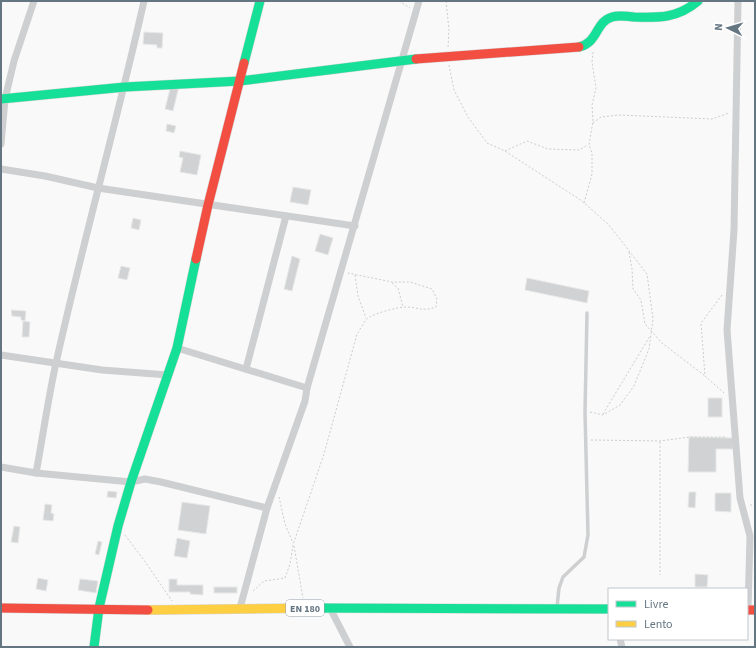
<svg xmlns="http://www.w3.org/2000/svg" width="756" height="648" viewBox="0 0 756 648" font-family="'Source Sans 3',sans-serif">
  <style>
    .building { fill: #d0d2d3; stroke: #e8e8e8 }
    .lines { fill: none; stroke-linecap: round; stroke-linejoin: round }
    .fast-casing { stroke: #d5d6d7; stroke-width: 10 }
    .slow-casing { stroke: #d5d6d7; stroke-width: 10 }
    .jam-casing { stroke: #d5d6d7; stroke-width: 10 }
    .path { stroke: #cbcccd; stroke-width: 1; stroke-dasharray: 2 2; stroke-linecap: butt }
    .lane { stroke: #cecfd0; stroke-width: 3.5 }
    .street { stroke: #cecfd0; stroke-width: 7 }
    .fast { stroke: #16e098; stroke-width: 9 }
    .slow { stroke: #ffcf43; stroke-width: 9 }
    .jam { stroke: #f24e42; stroke-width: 9 }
    .labels { text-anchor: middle; stroke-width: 4; stroke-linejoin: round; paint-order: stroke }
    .shield { fill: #fff; stroke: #939fa8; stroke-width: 1 }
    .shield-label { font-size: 10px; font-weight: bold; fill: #657683 }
  </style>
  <rect width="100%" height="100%" fill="#f9f9f9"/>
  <!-- building -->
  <g class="building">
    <path d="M144,32L163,33L162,48H157V45L143,44Z"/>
    <path d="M171,85L179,86L173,111L165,109Z"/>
    <path d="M167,124L176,126L174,133L166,131Z"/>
    <path d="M180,151L201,155L197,175L180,172L183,158L179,157Z"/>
    <path d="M293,187L311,190L308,205L290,202Z"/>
    <path d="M133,218L141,220L139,230L131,228Z"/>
    <path d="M320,234L333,238L328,255L315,251Z"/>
    <path d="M292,256L300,259L292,291L284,289Z"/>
    <path d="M121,266L130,268L127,280L118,278Z"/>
    <path d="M527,278L589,291L587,303L525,290Z"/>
    <path d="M11,310L26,311L25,321L21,320V317L12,316Z"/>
    <path d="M23,321L30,322L29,337H22Z"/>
    <rect x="708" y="398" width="14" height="19"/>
    <path d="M689,437L733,438V449H716V472H688Z"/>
    <path d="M108,491L117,492L116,498L107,497Z"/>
    <path d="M689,492H696L695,508L688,507Z"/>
    <path d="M715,493H731V512L715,511Z"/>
    <path d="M182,502L210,506L206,534L178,530Z"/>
    <path d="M45,504L52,505L51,513L54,514L53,521L43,520Z"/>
    <path d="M14,526L20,527L18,543L11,542Z"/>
    <path d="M177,538L190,541L187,558L174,556Z"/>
    <path d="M98,541L102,542L99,555L95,554Z"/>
    <path d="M695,574L708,575L707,587H695Z"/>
    <path d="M38,578L48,580L46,591L36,589Z"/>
    <path d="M80,579L98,581L96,593L78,590Z"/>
    <path d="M169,579H177V585H203V595L190,594V592H169Z"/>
    <rect x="214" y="587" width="23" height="6"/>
  </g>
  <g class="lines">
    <!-- fast casing -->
    <g class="fast-casing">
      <g id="fast">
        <path d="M579,47C599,42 595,22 612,17C618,15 627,16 634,17C659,18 678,18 698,1"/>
        <path d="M244,63L260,1"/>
        <path d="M1,99L125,87L240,81L416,59"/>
        <path d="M311,608L609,609"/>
        <path d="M94,647L99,608L118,526L131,482L177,348L196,259"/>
      </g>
    </g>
    <!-- slow casing -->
    <g class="slow-casing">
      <path id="slow" d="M148,610L311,608"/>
    </g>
    <!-- jam casing -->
    <g class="jam-casing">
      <g id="jam">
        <path d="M416,59L579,47"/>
        <path d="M196,259L208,205L244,63"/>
        <path d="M1,608L148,610"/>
        <path d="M747,610H755"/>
      </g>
    </g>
    <!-- path -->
    <g class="path">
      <path d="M399,1L410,8"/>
      <path d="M446,1L449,30L448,48"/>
      <path d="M449,65L454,90L468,117L487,143L505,151L582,201L609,225L647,274L653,319L649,349L634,386L620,405L603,415L590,412"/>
      <path d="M593,123L601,117L619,115L712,119L729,113"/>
      <path d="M505,151L527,141L548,149L579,150L588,145"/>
      <path d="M584,203L592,174V153L589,145L593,121L592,105L596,88L592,62L593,52"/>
      <path d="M629,252L632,269L633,289L641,300L645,324L662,343L705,376"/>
      <path d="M355,275L358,296L366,318"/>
      <path d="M392,283L398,288L403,307"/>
      <path d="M722,295L701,323L705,376L724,393"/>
      <path d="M603,414L650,336"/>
      <path d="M591,440L660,441L690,437H727"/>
      <path d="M660,442V575"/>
      <path d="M279,497L285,524L293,543"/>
      <path d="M750,505H755"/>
      <path d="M125,535L146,563L172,601"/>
      <path d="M294,546L303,598"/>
      <path d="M253,591L264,581L285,578L290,564L293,545L324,454L357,334C360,330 363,323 367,319C371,314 398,307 405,307C419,307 421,312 436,307L437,299L432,289L410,282H392L348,273"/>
    </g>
    <!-- lane -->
    <path class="lane" d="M557,607L559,588L563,577L584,557L588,535L585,412L587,313"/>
    <!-- street -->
    <g class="street">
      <path d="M738,1L734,230L727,330L740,498L750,536L748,610"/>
      <path d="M1,144L5,99L14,61L34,1"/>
      <path d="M1,169L45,176L98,188L355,226"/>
      <path d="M177,348L307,388"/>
      <path d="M1,355L102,370L168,375"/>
      <path d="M246,369L286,216"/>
      <path d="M1,467L36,473C43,436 48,399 56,363C83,241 117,122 144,1"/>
      <path d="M36,473L131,482L145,479L161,482L267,508"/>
      <path d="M240,608L267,508L305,401L307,388L419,1"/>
      <path d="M330,608L350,647"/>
      <path d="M620,639L622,647"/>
    </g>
    <!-- fast -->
    <use href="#fast" class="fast"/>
    <!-- slow -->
    <use href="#slow" class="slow"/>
    <!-- jam -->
    <use href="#jam" class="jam"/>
  </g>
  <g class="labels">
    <!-- shield labels -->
    <rect class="shield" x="286" y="600" width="38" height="16" rx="3"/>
    <g class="shield-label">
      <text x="305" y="612">EN 180</text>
    </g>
  </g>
  <!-- border -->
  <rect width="756" height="648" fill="none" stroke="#657683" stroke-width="4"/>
  <!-- legend -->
  <rect x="608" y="588" width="140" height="52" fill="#ffffff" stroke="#c1c8cd"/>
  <rect x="616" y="601" width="20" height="6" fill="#16e098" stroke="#c1c8cd"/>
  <text x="644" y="608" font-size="12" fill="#657683">Livre</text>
  <rect x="616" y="621" width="20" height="6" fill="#ffcf43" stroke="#c1c8cd"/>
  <text x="644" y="628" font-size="12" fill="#657683">Lento</text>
  <!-- north arrow -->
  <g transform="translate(728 28) rotate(275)" stroke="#ffffff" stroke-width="3" paint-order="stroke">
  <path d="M0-3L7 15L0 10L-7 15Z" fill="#657683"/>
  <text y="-6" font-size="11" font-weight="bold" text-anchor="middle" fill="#657683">N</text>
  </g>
</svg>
